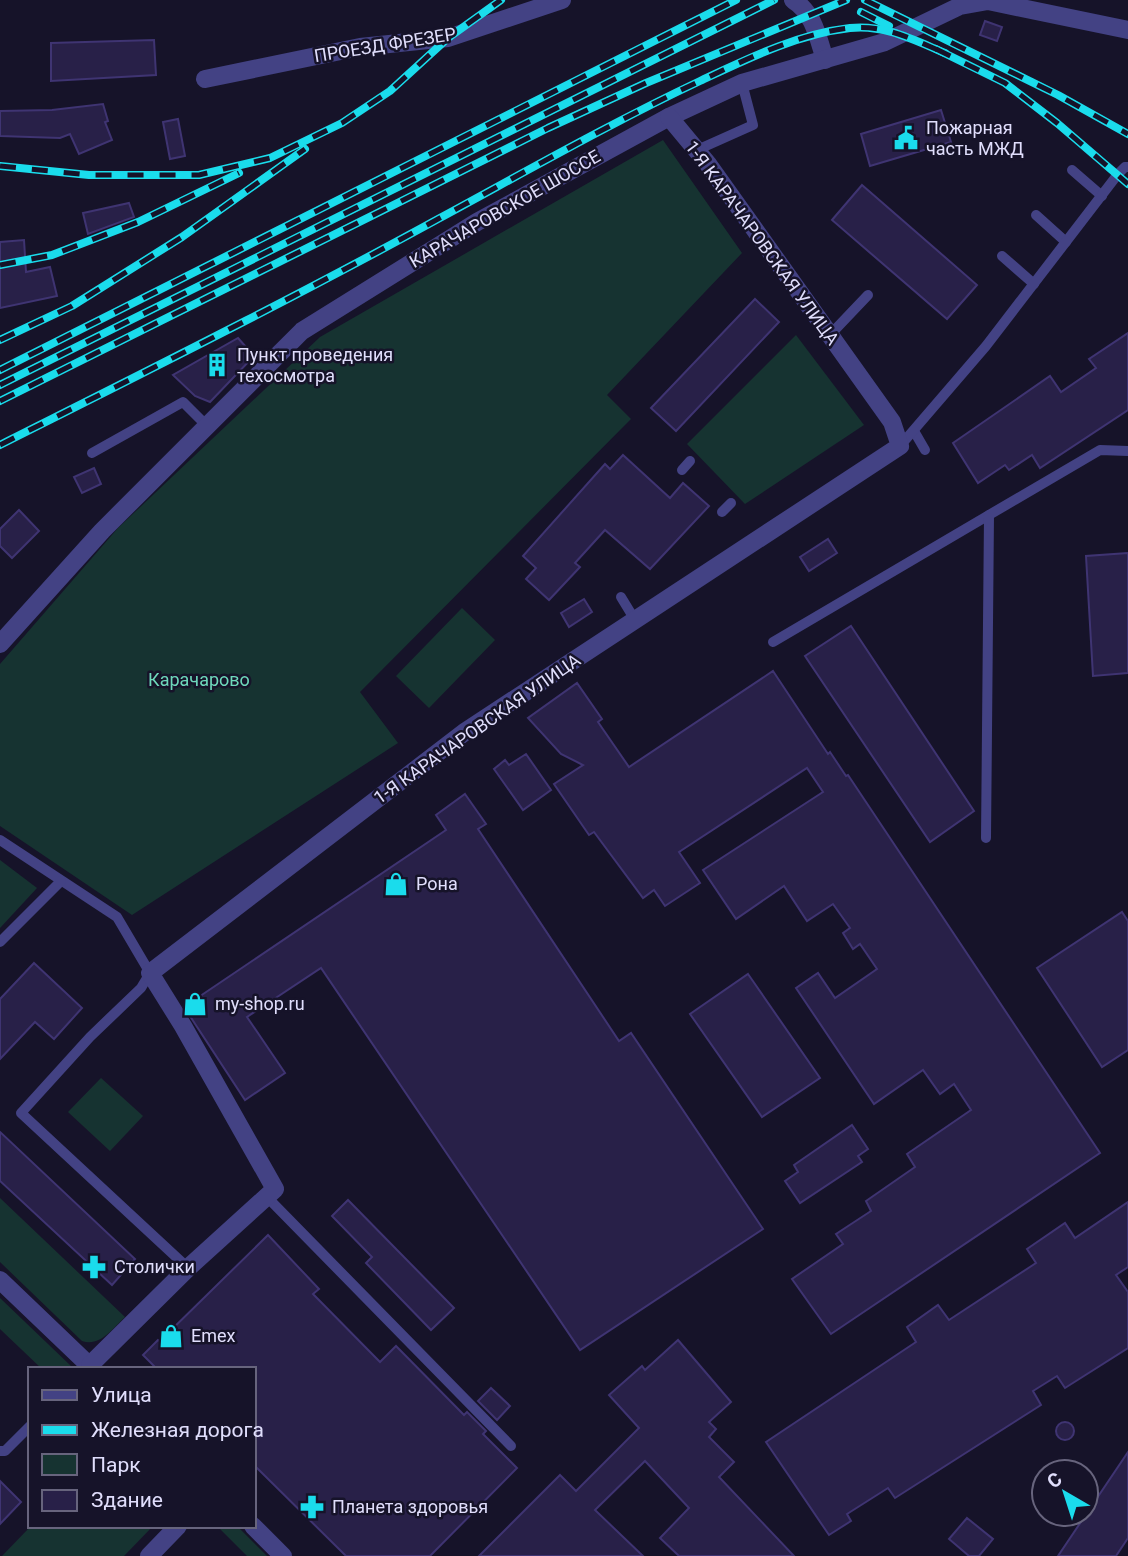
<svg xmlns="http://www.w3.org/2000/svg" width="1128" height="1556" viewBox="0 0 1128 1556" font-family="Roboto,sans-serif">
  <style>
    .green { fill: #163331 }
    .building { fill: #282048; stroke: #3f3472; stroke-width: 2 }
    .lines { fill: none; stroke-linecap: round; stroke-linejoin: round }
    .lane { stroke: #434284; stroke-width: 10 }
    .street { stroke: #434284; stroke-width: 18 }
    .rail-casing { stroke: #1adcec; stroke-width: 8 }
    .rail { stroke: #161329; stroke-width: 5; stroke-dasharray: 16; stroke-linecap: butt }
    .labels { text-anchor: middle; stroke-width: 5; stroke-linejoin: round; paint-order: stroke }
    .street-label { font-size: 18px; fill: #e0defc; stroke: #161329 }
    .poi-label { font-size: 18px; fill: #e0defc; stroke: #161329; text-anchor: start }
    .park-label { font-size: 18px; fill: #6ed8bb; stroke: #161329 }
  </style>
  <rect width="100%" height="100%" fill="#161329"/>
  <!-- green -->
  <g class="green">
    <path d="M663,140L742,253L607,395L631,419L360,692L398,743L132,915L0,826V664L118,528L320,337Z"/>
    <path d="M796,335L864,425L745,504L687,444Z"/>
    <path d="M462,608L495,640L429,708L396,676Z"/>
    <path d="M0,860L37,888L0,928Z"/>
    <path d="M101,1078L143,1116L110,1151L68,1112Z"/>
    <path d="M0,1198L125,1317C112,1329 100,1347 82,1341L0,1262Z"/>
    <path d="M0,1298L72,1367L70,1369H42L0,1329Z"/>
    <path d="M31,1526H153L124,1556H2Z"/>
    <path d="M217,1526H237L267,1556H247Z"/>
  </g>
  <!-- building -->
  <g class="building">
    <path d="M985,21L1002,27L997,41L980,35Z"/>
    <path d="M154,40L156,75L51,81V43Z"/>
    <path d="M103,104L108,121L105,122L112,140L79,154L70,134L60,138L0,136V111L52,110Z"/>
    <path d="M941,110L951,142L870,166L861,134Z"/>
    <path d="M178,119L185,156L170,159L163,122Z"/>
    <path d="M862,185L977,285L947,319L832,220Z"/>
    <path d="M129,203L134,217L88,234L83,213Z"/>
    <path d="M24,240L26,272L50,267L57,296L0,308V242Z"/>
    <path d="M755,299L779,322L676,431L651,408Z"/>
    <path d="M1128,333V410L1040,468L1032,455L1009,470L1005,465L978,483L953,443L1050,376L1061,392L1096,368L1089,359Z"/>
    <path d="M238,338L254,356L210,402L195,396L173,375Z"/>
    <path d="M623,455L670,498L683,483L709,506L650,569L605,530L575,563L580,567L549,600L526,579L536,568L523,556L605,464L610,469Z"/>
    <path d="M94,468L101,484L82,493L74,477Z"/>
    <path d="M19,510L39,531L12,558L0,546V529Z"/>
    <path d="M828,539L837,553L809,571L800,557Z"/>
    <path d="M1128,553V673L1093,676L1086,556Z"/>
    <path d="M584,599L592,612L569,627L561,613Z"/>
    <path d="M851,626L974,811L930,842L805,656Z"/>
    <path d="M773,671L828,754L830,752L846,776L848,775L1100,1153L831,1334L792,1279L843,1244L836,1234L871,1211L866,1201L915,1167L907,1154L971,1110L954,1084L940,1094L923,1070L874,1104L796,988L818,973L835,998L877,969L860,944L853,949L843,933L850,928L833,904L807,921L784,886L736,919L703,870L823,792L807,768L679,852L700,883L665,906L654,890L643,898L594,832L589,835L554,784L583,765L561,754L528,718L577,683L602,719L598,722L629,767Z"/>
    <path d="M526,754L551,790L523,810L494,769L505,760L509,765Z"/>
    <path d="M465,794L486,824L478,829L619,1041L631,1033L763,1229L580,1350L321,968L247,1017L285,1073L245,1100L184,1007L446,830L436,815Z"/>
    <path d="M1122,912L1128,921V1050L1102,1067L1037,968Z"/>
    <path d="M34,963L82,1008L54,1039L35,1022L0,1059V999Z"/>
    <path d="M748,974L820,1078L762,1117L690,1014Z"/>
    <path d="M852,1125L868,1149L858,1156L862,1162L800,1203L785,1181L798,1172L794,1165Z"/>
    <path d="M0,1132L135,1259L112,1285L0,1181Z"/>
    <path d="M348,1200L454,1308L431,1330L366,1263L372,1257L332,1216Z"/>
    <path d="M1128,1202V1267L1116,1275L1128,1292V1348L1065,1388L1057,1376L1033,1391L1041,1405L895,1498L888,1488L847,1514L851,1521L829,1535L766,1442L916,1342L907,1327L938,1305L949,1320L1036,1263L1027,1249L1065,1223L1075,1238Z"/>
    <path d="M268,1235L319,1289L313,1294L380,1362L396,1346L464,1415L467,1412L486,1431L483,1434L517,1468L430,1556H346L254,1465V1369H157L143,1355L158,1340L160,1341Z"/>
    <path d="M678,1340L731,1402L709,1422L716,1429L709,1437L734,1462L719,1477L794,1556H679L660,1538L689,1508L645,1461L595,1510L643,1556H479L560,1475L576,1491L639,1428L609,1395L642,1366L645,1370Z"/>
    <path d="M491,1388L510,1406L497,1420L478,1401Z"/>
    <circle cx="1065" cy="1431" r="9"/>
    <path d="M1128,1452V1538L1116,1556H1058Z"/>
    <path d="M0,1481L21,1502L0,1524Z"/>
    <path d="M967,1518L993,1539L979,1556H969L949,1539Z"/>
  </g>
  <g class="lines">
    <!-- lane -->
    <g class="lane">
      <path d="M697,150L753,125L742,83"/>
      <path d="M1072,170L1102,196"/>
      <path d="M1036,215L1066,242"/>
      <path d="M1002,256L1034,284"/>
      <path d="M829,336L868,295"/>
      <path d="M914,431L925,450"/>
      <path d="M900,446L986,346L1118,174L1125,167H1128"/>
      <path d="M92,453L183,402L207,426"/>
      <path d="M682,470L690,461"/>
      <path d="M722,512L731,503"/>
      <path d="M621,597L635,620"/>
      <path d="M773,642L989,515"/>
      <path d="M986,838L989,515L1100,450L1128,451"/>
      <path d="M0,840L117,917L150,973L141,988L90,1037L21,1113L188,1268"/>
      <path d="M0,942L61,881"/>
      <path d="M267,1197L511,1446"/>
      <path d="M0,1451H5L30,1426"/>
    </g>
    <!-- street -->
    <g class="street">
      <path d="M793,0C814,13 818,38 825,60"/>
      <path d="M205,79L360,47L448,38L562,0"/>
      <path d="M0,644L102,531L302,331L477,222L669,117L742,83L885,42L960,6L988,1L1128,30"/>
      <path d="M0,1280L93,1369"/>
      <path d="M90,1365L188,1268L275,1189L183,1026L150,973L466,731L900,446L892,422L708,164L669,117"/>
      <path d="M253,1526L283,1556"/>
      <path d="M149,1556L178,1526"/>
    </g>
    <!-- rail casing -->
    <g class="rail-casing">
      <g id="rail">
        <path d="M865,0L1058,95L1128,134"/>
        <path d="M861,12L889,26"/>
        <path d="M936,49L1005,83L1057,123L1128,184"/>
        <path d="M0,166L89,175H199L270,158L342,123L390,91L448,38L501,0"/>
        <path d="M0,265L52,255L138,222L239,173"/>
        <path d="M0,340L72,306L182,237L305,149"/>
        <path d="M0,370L736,0"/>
        <path d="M0,385L774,0"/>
        <path d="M0,401L548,128L646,83L846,0"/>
        <path d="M0,445C147,371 294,298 438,219C525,172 611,123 700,81C747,59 797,34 850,28C884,24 914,40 945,53"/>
      </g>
    </g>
    <!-- rail -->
    <use href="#rail" class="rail"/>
  </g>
  <!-- icons -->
  <defs>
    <g id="civic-bare" transform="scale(1.89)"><path d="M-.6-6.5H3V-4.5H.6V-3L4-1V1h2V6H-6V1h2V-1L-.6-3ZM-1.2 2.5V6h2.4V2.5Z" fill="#1adcec" stroke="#161329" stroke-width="2.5" paint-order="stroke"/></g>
    <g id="building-bare" transform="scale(1.89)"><path d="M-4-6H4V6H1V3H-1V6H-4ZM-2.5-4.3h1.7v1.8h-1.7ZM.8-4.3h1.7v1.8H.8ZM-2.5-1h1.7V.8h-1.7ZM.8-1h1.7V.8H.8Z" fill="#1adcec" stroke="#161329" stroke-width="2.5" paint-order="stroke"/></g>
    <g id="shop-bare" transform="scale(1.89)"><path d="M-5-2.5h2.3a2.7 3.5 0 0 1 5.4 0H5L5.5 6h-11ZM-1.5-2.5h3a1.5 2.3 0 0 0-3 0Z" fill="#1adcec" stroke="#161329" stroke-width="2.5" paint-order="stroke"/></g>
    <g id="pharmacy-bare" transform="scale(1.89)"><path d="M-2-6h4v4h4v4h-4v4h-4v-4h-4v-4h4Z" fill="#1adcec" stroke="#161329" stroke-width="2.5" paint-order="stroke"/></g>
  </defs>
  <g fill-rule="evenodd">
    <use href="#civic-bare" x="906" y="138"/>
    <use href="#building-bare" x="217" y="365"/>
    <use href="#shop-bare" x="396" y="884"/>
    <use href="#shop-bare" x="195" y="1004"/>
    <use href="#pharmacy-bare" x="94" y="1267"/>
    <use href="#shop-bare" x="171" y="1336"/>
    <use href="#pharmacy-bare" x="312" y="1507"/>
  </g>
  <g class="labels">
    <!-- street labels -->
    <g class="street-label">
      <text transform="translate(385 45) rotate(-9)" y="6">ПРОЕЗД ФРЕЗЕР</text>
      <text transform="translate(505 209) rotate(-30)" y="6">КАРАЧАРОВСКОЕ ШОССЕ</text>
      <text transform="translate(762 243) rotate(54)" y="6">1-Я КАРАЧАРОВСКАЯ УЛИЦА</text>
      <text transform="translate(477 729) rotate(-35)" y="6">1-Я КАРАЧАРОВСКАЯ УЛИЦА</text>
    </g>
    <!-- poi labels -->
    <g class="poi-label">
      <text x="926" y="134">Пожарная<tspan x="926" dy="21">часть МЖД</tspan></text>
      <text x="237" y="361">Пункт проведения<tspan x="237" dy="21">техосмотра</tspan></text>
      <text x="416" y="890">Рона</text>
      <text x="215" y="1010">my-shop.ru</text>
      <text x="114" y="1273">Столички</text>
      <text x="191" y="1342">Emex</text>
      <text x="332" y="1513">Планета здоровья</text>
    </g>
    <!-- park labels -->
    <g class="park-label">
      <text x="199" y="686">Карачарово</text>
    </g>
  </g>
  <!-- legend -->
  <rect x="28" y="1367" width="228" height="161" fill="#161329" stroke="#67647d" stroke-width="2"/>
  <rect x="42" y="1390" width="35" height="10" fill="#434284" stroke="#67647d" stroke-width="2"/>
  <text x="91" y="1402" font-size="21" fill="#e0defc">Улица</text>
  <rect x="42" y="1425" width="35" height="10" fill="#1adcec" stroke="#67647d" stroke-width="2"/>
  <text x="91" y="1437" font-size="21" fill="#e0defc">Железная дорога</text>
  <rect x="42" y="1454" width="35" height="21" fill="#163331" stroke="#67647d" stroke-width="2"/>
  <text x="91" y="1472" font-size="21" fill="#e0defc">Парк</text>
  <rect x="42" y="1490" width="35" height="21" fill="#282048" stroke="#67647d" stroke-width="2"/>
  <text x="91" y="1507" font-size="21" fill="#e0defc">Здание</text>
  <!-- north arrow -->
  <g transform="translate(1065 1493) rotate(321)"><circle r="33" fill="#161329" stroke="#67647d" stroke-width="2"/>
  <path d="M0-5L12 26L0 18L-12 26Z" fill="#1adcec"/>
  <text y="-10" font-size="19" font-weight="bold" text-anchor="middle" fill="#e0defc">С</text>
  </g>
</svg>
